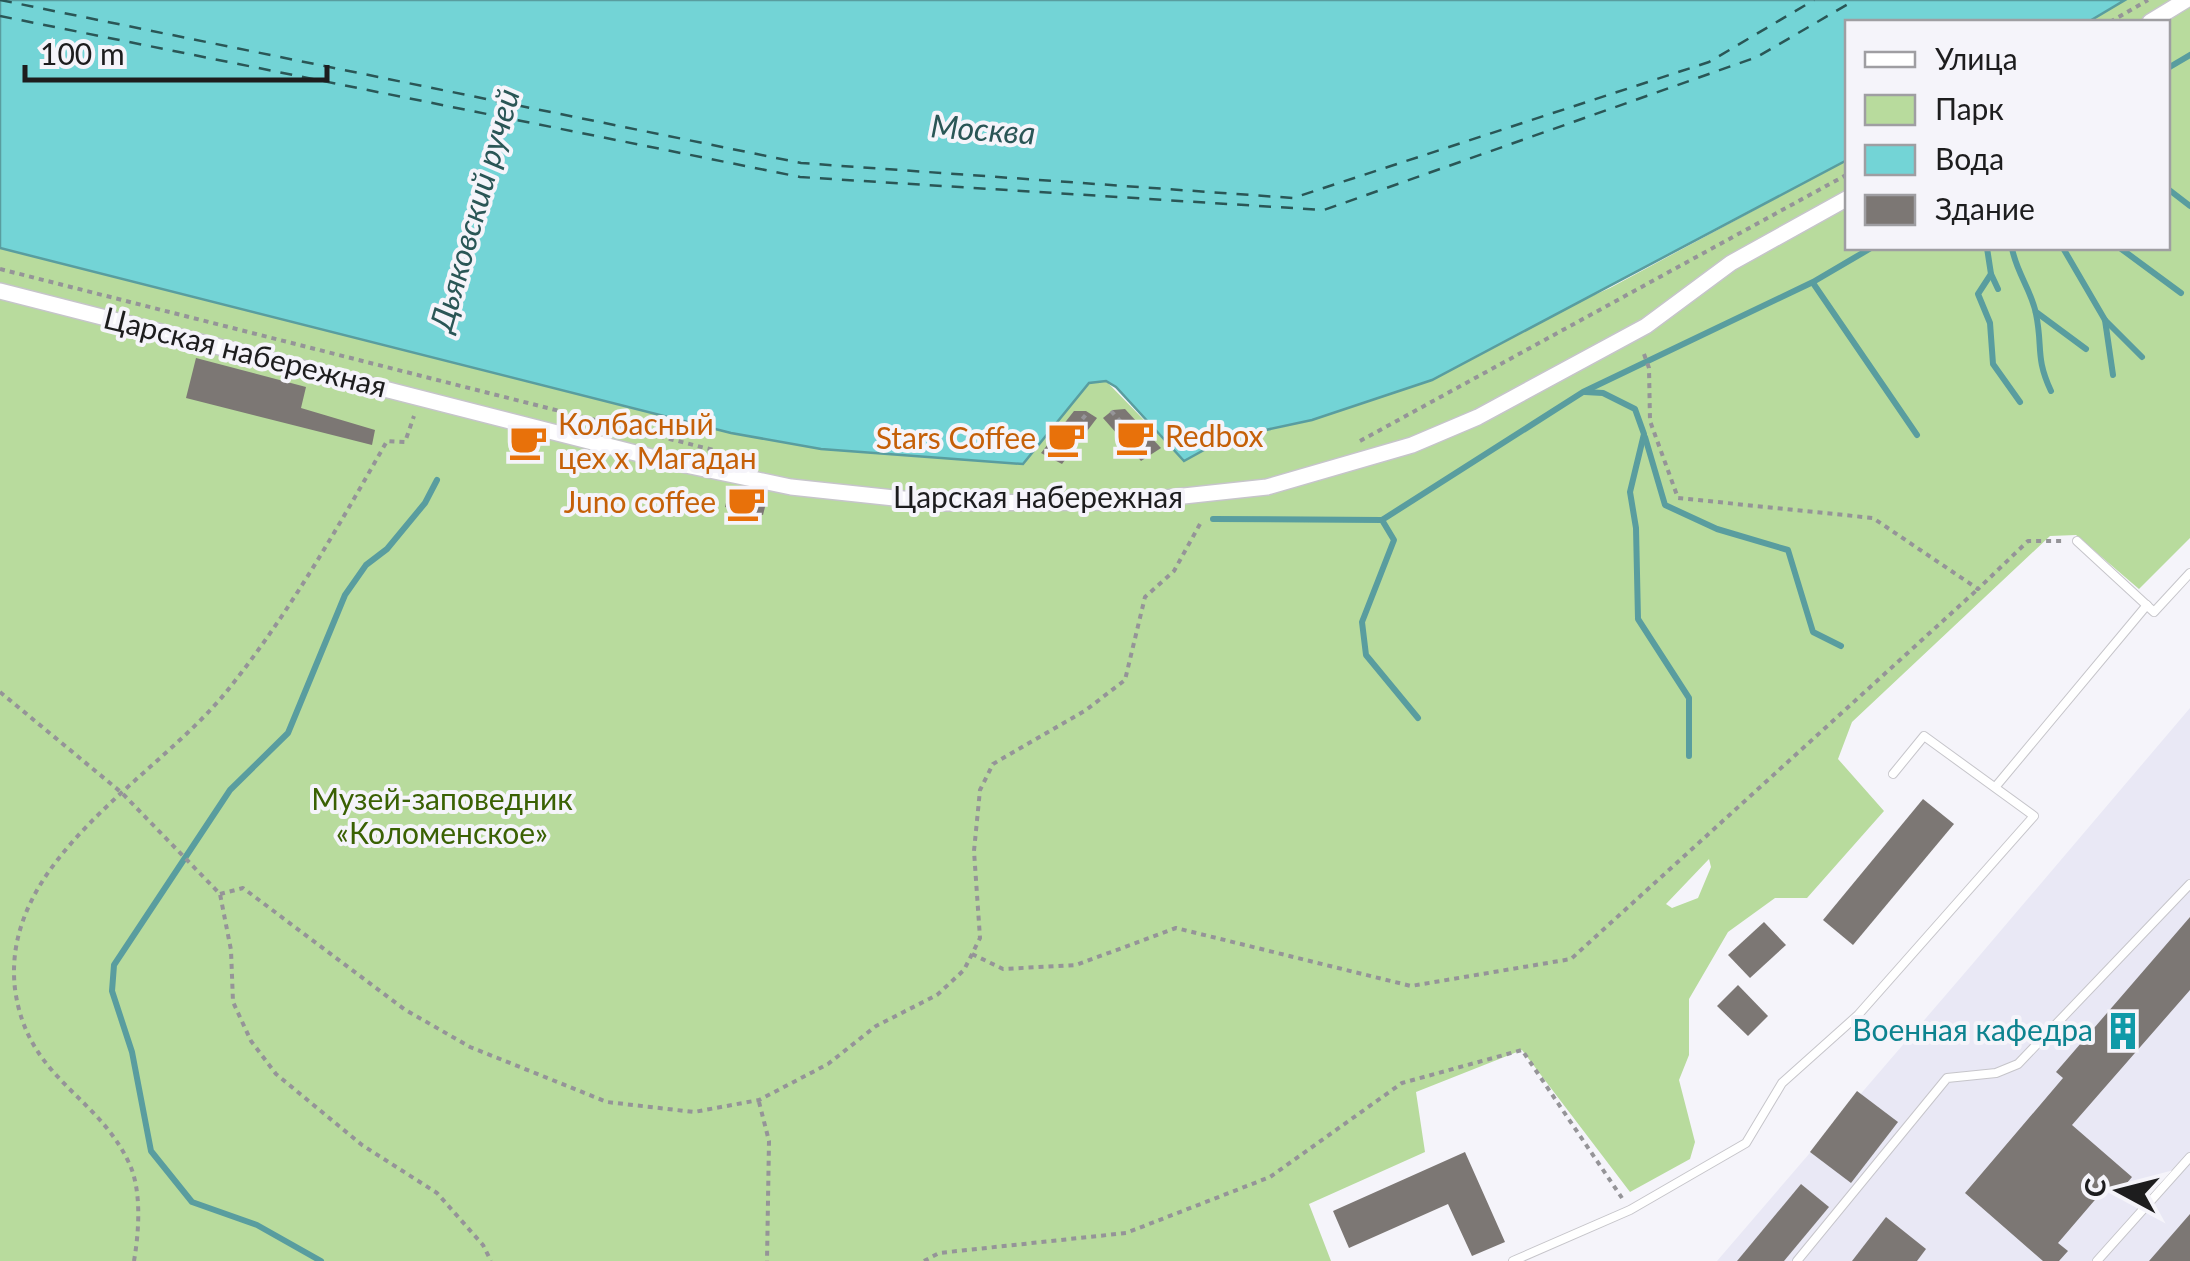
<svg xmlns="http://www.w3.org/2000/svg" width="2190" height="1261" viewBox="0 0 2190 1261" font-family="Lato,sans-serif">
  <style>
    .built { fill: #e9e8f5 }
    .green { fill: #b8db9d; fill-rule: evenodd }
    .water { fill: #73d4d6; stroke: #599d9f; stroke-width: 2.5 }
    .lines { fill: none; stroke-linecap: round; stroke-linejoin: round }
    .stream { stroke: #599d9f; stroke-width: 6 }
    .ferry { stroke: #2a5656; stroke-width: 2.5; stroke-dasharray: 12 10; stroke-linecap: butt }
    .building { fill: #7c7774 }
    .lane-casing { stroke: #c6c5ca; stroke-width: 10 }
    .street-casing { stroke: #c6c5ca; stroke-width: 18 }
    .path { stroke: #959498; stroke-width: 4; stroke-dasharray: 5 5; stroke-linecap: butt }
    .lane { stroke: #fff; stroke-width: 8 }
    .street { stroke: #fff; stroke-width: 15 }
    .labels { text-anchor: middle; stroke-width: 8; stroke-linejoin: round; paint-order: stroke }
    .street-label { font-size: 30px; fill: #1d1d1e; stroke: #f5f4fa }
    .food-label { font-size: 30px; fill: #c56008; stroke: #f5f4fa; text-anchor: start }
    .park-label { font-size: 30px; fill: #3a6103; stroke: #f5f4fa }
    .culture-label { font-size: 30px; fill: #0d838f; stroke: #f5f4fa; text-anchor: end }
    .water-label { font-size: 32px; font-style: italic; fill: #2a5656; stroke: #f5f4fa }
  </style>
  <rect width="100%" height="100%" fill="#f5f4fa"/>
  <!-- built -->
  <path class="built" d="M2190,708V1261H1717L1969,968Z"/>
  <!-- green -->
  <path class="green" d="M2125,0H2190V538L2139,589L2076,535L2050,536L1852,722L1838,759L1884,811L1807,898H1775L1728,932L1689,999V1055L1679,1080L1695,1142L1690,1159L1630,1192L1522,1050L1416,1092L1425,1152L1309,1204L1331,1261H0V248L731,433L821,449L1023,464L1080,390L1089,383L1106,381L1184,461L1224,439L1312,420L1610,288L1847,160L1848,248H2168V22H2088ZM1709,859L1711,867L1698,898L1672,908L1666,904Z"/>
  <!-- water -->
  <path class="water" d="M0,0H2125L2088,22H1848L1847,160L1432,380L1312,420L1224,439L1184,461L1116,387L1106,381L1089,383L1023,464L821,449L731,433L0,248Z"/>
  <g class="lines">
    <!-- stream -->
    <g class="stream">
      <path d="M2168,68L2190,55"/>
      <path d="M2168,189L2190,206"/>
      <path d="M1987,248L1991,274L1978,294L1990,323L1993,364L2020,402"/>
      <path d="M2012,248C2016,272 2032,291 2036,314C2043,347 2035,357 2051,391"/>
      <path d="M2063,248L2105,320L2113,375"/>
      <path d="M2120,248L2181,293"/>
      <path d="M1991,274L1998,289"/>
      <path d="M1813,283L1917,435"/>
      <path d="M2036,312L2086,349"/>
      <path d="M2105,320L2142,357"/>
      <path d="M1585,392L1603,393L1635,409L1644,434L1630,492L1636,528L1638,619L1689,698V756"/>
      <path d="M1645,437L1665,505L1717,529L1788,550L1813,632L1841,646"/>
      <path d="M1213,519L1382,520L1583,392L1813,282L1871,248"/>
      <path d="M1382,520L1394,540L1362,622L1366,655L1418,718"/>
      <path d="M321,1261L257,1225L192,1202L151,1151L132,1052L112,991L114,965L230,790L288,733L345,595L366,565L387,549L425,503L437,480"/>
    </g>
    <!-- ferry -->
    <g class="ferry">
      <path d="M0,0L801,163L1293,198L1709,62L1814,0"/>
      <path d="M0,16L800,177L1324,210L1757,57L1855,0"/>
    </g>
  </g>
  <!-- building -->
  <g class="building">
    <path d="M196,358L306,387L301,408L375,430L372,445L186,398Z"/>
    <path d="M1125,409L1161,448L1141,461L1103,418L1113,410Z"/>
    <path d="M1074,411H1086L1097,418L1062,464L1041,453Z"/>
    <path d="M729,490L767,499L763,515L725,507Z"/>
    <path d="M1923,799L1954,824L1853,945L1823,920Z"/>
    <path d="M2190,917V990L2072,1125L2132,1177L2116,1196L2106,1187L2058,1243L2068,1251L2059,1261H2043L1965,1193L2063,1078L2056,1072Z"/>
    <path d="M1764,922L1786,945L1750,978L1728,955Z"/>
    <path d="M1738,985L1768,1016L1748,1036L1717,1006Z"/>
    <path d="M1857,1091L1898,1122L1851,1183L1810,1152Z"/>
    <path d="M1465,1152L1505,1242L1472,1256L1448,1204L1349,1248L1333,1211Z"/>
    <path d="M1801,1184L1829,1207L1784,1261H1737Z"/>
    <path d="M2190,1214V1261H2149Z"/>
    <path d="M1886,1217L1926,1249L1917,1261H1852Z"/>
  </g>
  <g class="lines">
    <!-- lane casing -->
    <g class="lane-casing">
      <g id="lane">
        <path d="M2077,541L2154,612L2190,573"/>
        <path d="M1997,785L2147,605"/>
        <path d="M1513,1261L1630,1210L1746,1143L1782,1083L1858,1015L2034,816L1924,736L1893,774"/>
        <path d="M1797,1261L1947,1078L1996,1073L2018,1064L2190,884"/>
        <path d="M2097,1261L2190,1157"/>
      </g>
    </g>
    <!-- street casing -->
    <g class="street-casing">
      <g id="street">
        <path d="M2150,22L2186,0"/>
        <path d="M0,291L671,462L791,487L941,503L1128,502L1267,487L1412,445L1478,417L1646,326L1731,263L1848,198"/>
      </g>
    </g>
    <!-- path -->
    <g class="path">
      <path d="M2110,22L2148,0"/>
      <path d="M0,269L729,454"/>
      <path d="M1644,354L1649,368L1650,421L1678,498L1873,518L1978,589L2028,541H2062"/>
      <path d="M1111,411L1151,455"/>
      <path d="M1360,441L1848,174"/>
      <path d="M1051,458L1088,412"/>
      <path d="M0,692L122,793L220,894L231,950L233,1002L251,1041L276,1074L362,1145L437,1193L483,1245L491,1261"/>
      <path d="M220,894L243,888L404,1009L470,1047L530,1071L607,1102L694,1112L759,1100L828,1064L876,1026L937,995L964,970L980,938L974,851L980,790L993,764L1086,710L1125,680L1145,597L1174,571L1200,524"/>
      <path d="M972,954L1003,969L1076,965L1176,928L1411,986L1571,959L1978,589"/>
      <path d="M759,1102L769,1141L767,1261"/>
      <path d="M134,1261C139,1232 142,1190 129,1163C97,1094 27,1079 15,989C0,859 156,779 227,691C289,614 338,527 387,441L405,442L414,416"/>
      <path d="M924,1261L939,1253L1126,1233L1270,1177L1402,1083L1522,1050L1622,1198"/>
    </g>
    <!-- lane -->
    <use href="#lane" class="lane"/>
    <!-- street -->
    <use href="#street" class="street"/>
  </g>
  <!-- icons -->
  <defs>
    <g id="cafe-bare" transform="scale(3)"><path d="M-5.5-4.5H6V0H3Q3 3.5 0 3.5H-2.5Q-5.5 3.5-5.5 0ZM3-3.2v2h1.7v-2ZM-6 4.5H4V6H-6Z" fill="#e8710a" stroke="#f5f4fa" stroke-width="2.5" paint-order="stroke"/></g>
    <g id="building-bare" transform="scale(3)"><path d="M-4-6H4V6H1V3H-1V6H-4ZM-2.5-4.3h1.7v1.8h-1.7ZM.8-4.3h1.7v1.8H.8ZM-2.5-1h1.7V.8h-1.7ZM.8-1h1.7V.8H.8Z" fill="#0f9aa8" stroke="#f5f4fa" stroke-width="2.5" paint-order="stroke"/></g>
  </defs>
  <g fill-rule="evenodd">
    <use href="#cafe-bare" x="1135" y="437"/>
    <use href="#cafe-bare" x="1066" y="439"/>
    <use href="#cafe-bare" x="528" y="442"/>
    <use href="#cafe-bare" x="746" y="503"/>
    <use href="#building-bare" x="2123" y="1031"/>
  </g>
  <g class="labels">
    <!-- street labels -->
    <g class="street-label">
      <text transform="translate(245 353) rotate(14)" y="10">Царская набережная</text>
      <text x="1038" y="508">Царская набережная</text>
    </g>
    <!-- food labels -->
    <g class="food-label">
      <text x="558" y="435">Колбасный<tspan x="558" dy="34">цех x Магадан</tspan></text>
      <text x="1165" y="447">Redbox</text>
      <text x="1036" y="449" text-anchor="end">Stars Coffee</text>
      <text x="716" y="513" text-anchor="end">Juno coffee</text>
    </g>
    <!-- park labels -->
    <g class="park-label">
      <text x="442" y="810">Музей-заповедник<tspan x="442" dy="34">«Коломенское»</tspan></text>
    </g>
    <!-- culture labels -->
    <g class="culture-label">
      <text x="2093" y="1041">Военная кафедра</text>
    </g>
    <!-- water labels -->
    <g class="water-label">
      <text transform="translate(983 130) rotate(4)" y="11">Москва</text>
      <text transform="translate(475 210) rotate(-74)" y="11">Дьяковский ручей</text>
    </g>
  </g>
  <!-- legend -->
  <rect x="1845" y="20" width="325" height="230" fill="#f5f4fa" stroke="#9f9ea2" stroke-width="2.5"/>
  <rect x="1865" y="52" width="50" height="15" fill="#ffffff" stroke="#9f9ea2" stroke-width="2.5"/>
  <text x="1935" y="70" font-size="30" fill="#1d1d1e">Улица</text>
  <rect x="1865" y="95" width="50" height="30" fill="#b8db9d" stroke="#9f9ea2" stroke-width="2.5"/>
  <text x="1935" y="120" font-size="30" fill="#1d1d1e">Парк</text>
  <rect x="1865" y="145" width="50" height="30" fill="#73d4d6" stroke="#9f9ea2" stroke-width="2.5"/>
  <text x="1935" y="170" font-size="30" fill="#1d1d1e">Вода</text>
  <rect x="1865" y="195" width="50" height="30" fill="#7c7774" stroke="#9f9ea2" stroke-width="2.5"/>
  <text x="1935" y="220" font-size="30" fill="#1d1d1e">Здание</text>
  <!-- north arrow -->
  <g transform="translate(2120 1191) rotate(277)" stroke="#f5f4fa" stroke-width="8" paint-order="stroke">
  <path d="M0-8L18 38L0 25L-18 38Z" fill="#1d1d1e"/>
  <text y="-15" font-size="28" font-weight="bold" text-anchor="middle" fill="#1d1d1e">С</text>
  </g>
  <!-- scale -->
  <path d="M25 65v15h302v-15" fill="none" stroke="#1d1d1e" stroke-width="5"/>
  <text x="40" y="65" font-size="30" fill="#1d1d1e" stroke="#f5f4fa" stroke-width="8" paint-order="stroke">100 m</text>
</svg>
